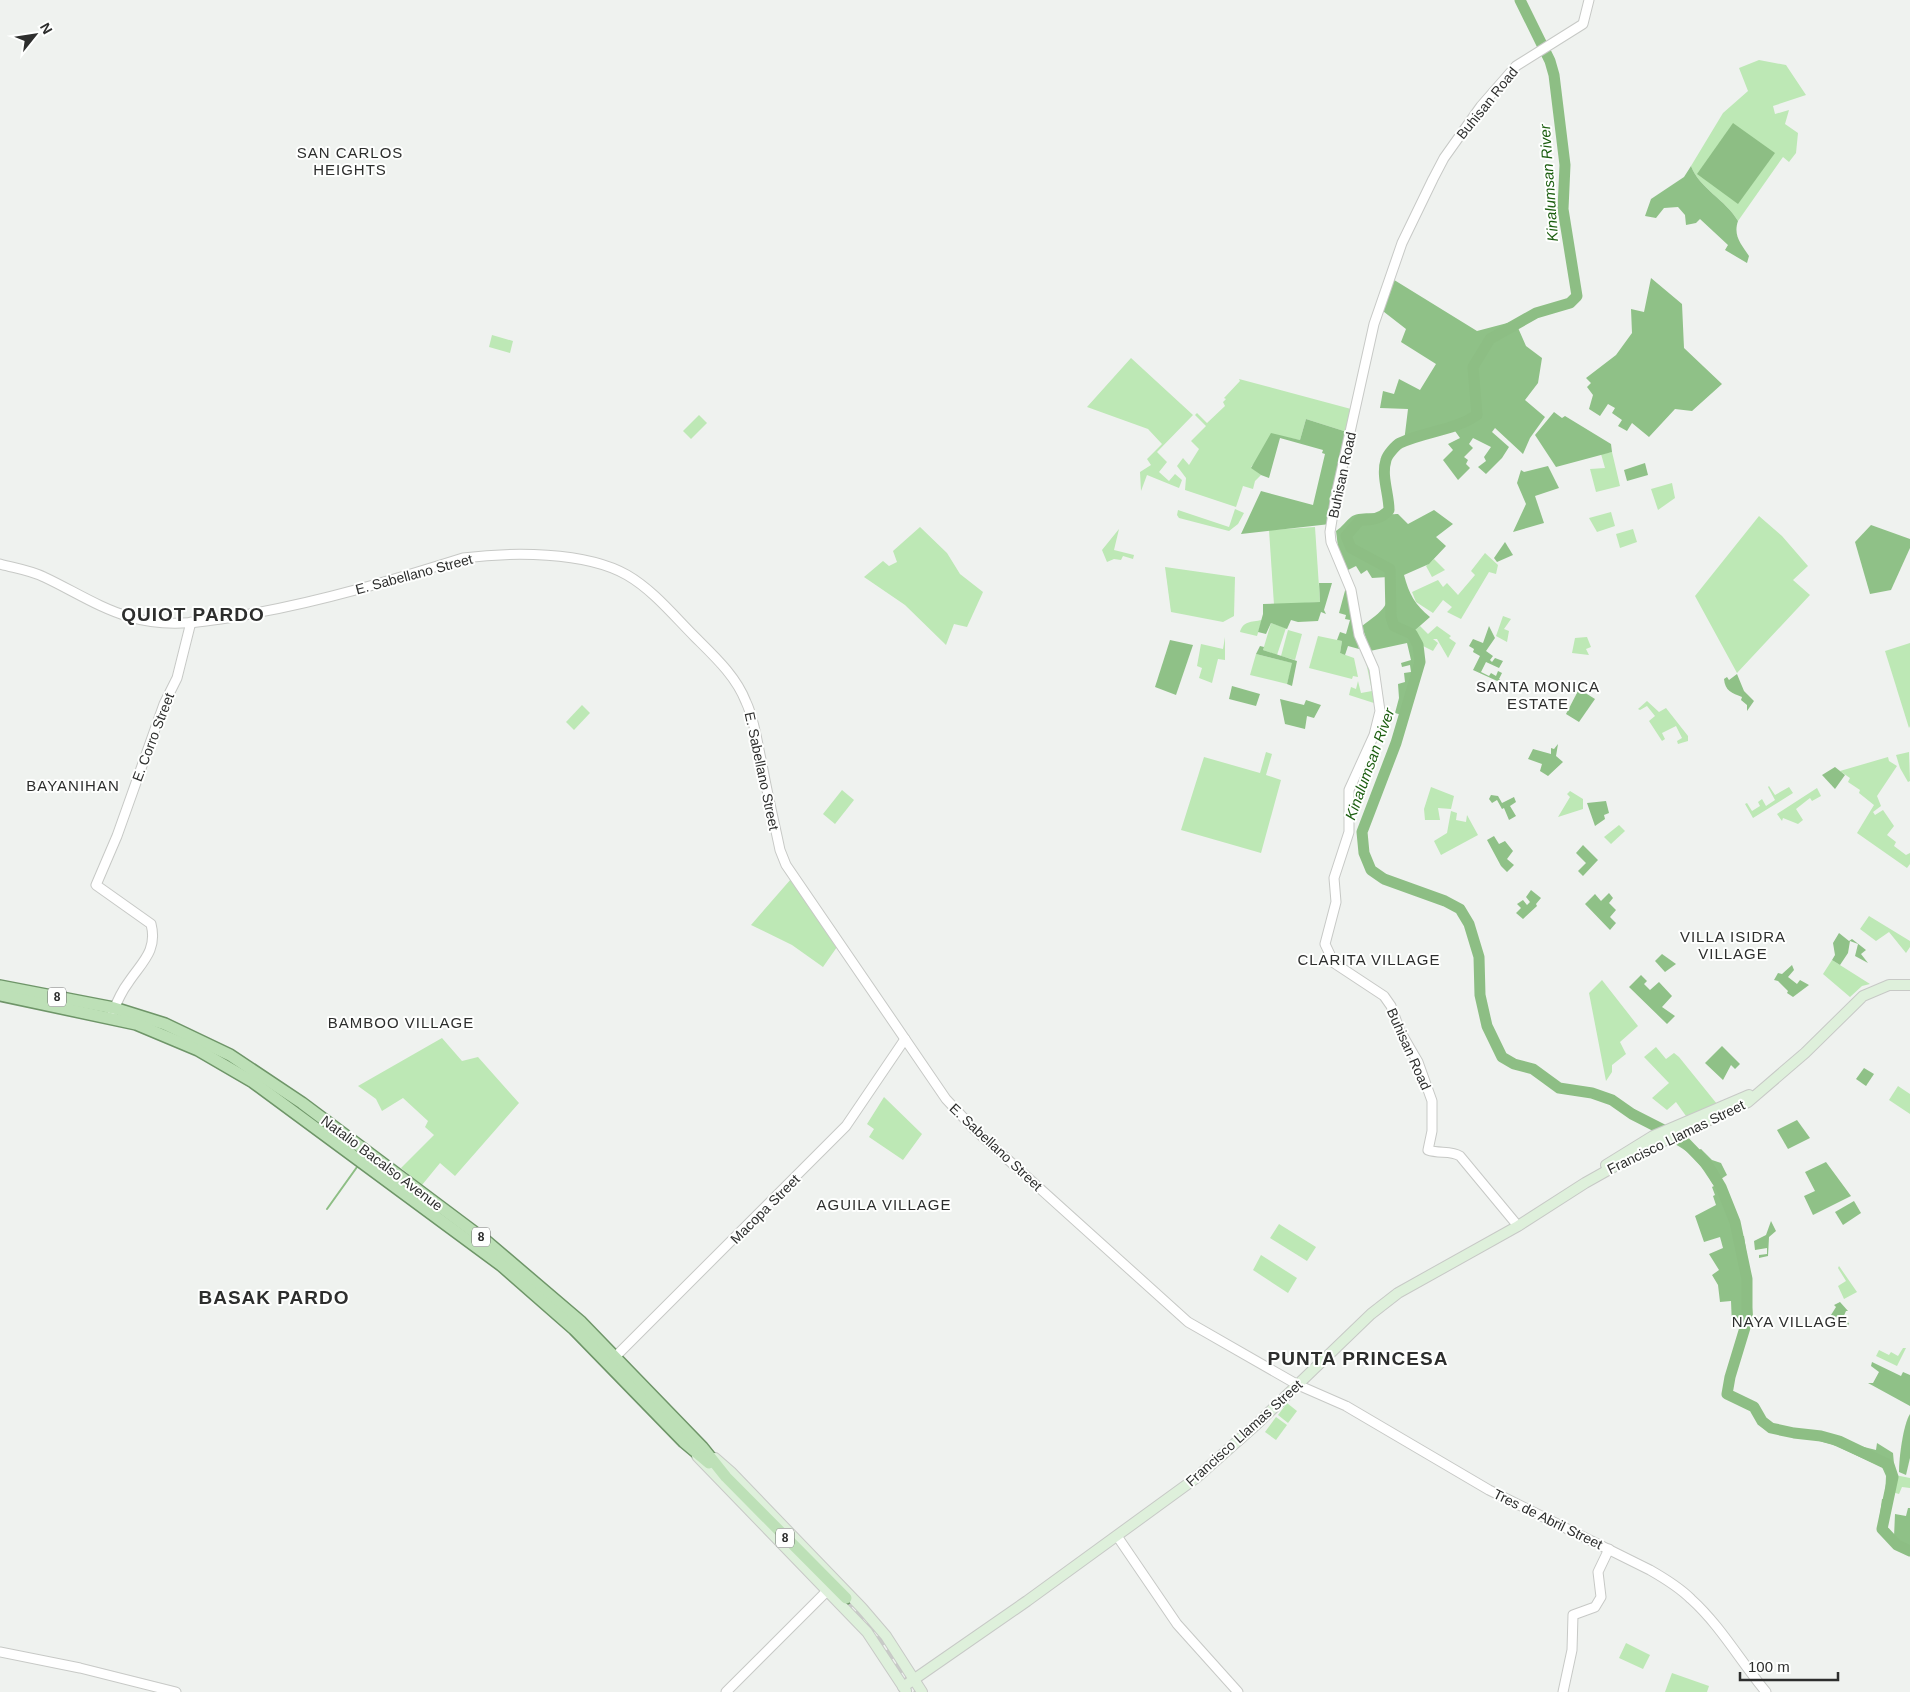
<svg xmlns="http://www.w3.org/2000/svg" width="1910" height="1692" viewBox="0 0 1910 1692" font-family="Helvetica,sans-serif">
  <style>
    .green { fill: #bde8b5 }
    .forest { fill: #8fc187 }
    .water { fill: #8dbe84 }
    .lines { fill: none; stroke-linecap: round; stroke-linejoin: round }
    .stream { stroke: #8dbe84; stroke-width: 2 }
    .river { stroke: #8dbe84; stroke-width: 11 }
    .primary-tunnel { stroke: #c8cbc8; stroke-width: 11; stroke-dasharray: 11 5.5; stroke-linecap: butt }
    .tertiary-casing { stroke: #c7c9c6; stroke-width: 11 }
    .secondary-casing { stroke: #c7c9c6; stroke-width: 12 }
    .primary-casing { stroke: #6e9568; stroke-width: 14 }
    .tertiary { stroke: #fff; stroke-width: 9 }
    .secondary { stroke: #def0db; stroke-width: 10 }
    .primary { stroke: #bde0b7; stroke-width: 11 }
    .labels { text-anchor: middle; stroke-width: 4; stroke-linejoin: round; paint-order: stroke }
    .shield { fill: #fefffe; stroke: #6c6d6c; stroke-width: 1 }
    .shield-label { font-size: 12px; font-weight: bold; fill: #2d2e2d }
    .street-label { font-size: 14px; fill: #2d2e2d; stroke: #fefffe }
    .neighbourhood-label { font-size: 15px; letter-spacing: 1px; fill: #2d2e2d; stroke: #fefffe }
    .water-label { font-size: 15px; font-style: italic; fill: #1c5e10; stroke: #fefffe }
    .district-label { font-size: 19px; font-weight: bold; letter-spacing: 1px; fill: #2d2e2d; stroke: #fefffe }
  </style>
  <rect width="100%" height="100%" fill="#eff2ef"/>
  <!-- green -->
  <g class="green">
    <path d="M1759,60L1786,65L1806,95L1773,106L1775,114L1789,110L1785,124L1798,133L1796,153L1789,162L1783,157L1738,221C1726,200 1699,188 1691,166L1723,113L1748,91L1739,68Z"/>
    <path d="M492,335L513,341L510,353L489,347Z"/>
    <path d="M1131,358L1193,415L1157,452L1167,462L1159,472L1169,481L1175,474L1182,480L1179,488L1147,475L1141,491L1140,472L1151,465L1147,459L1162,444L1148,429L1087,407Z"/>
    <path d="M1239,379L1351,409L1347,432L1306,419L1300,440L1280,436L1251,467L1261,475L1255,481L1253,489L1243,486L1236,507L1185,490L1186,478L1177,466L1183,458L1189,465L1199,449L1191,441L1206,426L1195,415L1197,413L1207,423L1225,406L1223,402L1226,399L1224,398L1240,381Z"/>
    <path d="M699,415L707,423L691,439L683,431Z"/>
    <path d="M1612,452L1620,486L1596,492L1590,469L1605,468L1601,454Z"/>
    <path d="M1672,483L1675,498L1658,510L1651,489Z"/>
    <path d="M1235,509L1244,513L1238,524L1229,531L1179,518L1177,515L1178,510L1229,527Z"/>
    <path d="M1611,512L1615,526L1597,532L1589,518Z"/>
    <path d="M1759,516L1782,536L1808,566L1793,580L1810,595L1737,673L1695,596Z"/>
    <path d="M920,527L947,553L960,574L983,592L967,627L954,624L946,645L905,605L864,577L883,561L889,566L897,562L893,551Z"/>
    <path d="M1315,527L1320,602L1274,605L1269,530Z"/>
    <path d="M1119,529L1114,550L1134,555L1133,559L1123,556L1121,560L1114,559L1107,562L1102,550Z"/>
    <path d="M1633,529L1637,542L1620,548L1616,534Z"/>
    <path d="M1485,553L1498,565L1496,574L1489,572L1461,619L1447,612L1452,607L1443,600L1433,613L1416,602L1412,592L1438,580L1443,587L1447,583L1458,595L1475,575L1471,571Z"/>
    <path d="M1434,559L1445,570L1432,577L1426,566Z"/>
    <path d="M1165,567L1235,577L1234,616L1223,622L1171,612Z"/>
    <path d="M1503,616L1511,619L1504,629L1509,631L1507,642L1496,636Z"/>
    <path d="M1262,620L1257,636L1240,632C1243,621 1251,622 1262,620Z"/>
    <path d="M1271,623L1286,628L1277,655L1263,650Z"/>
    <path d="M1420,626L1428,634L1437,626L1451,636L1449,638L1456,643L1448,658L1437,639H1433L1438,643L1433,651L1419,644L1413,632Z"/>
    <path d="M1288,630L1302,634L1295,660L1281,656Z"/>
    <path d="M1318,636L1342,641L1340,653L1354,658L1358,677L1353,676L1352,679L1309,668Z"/>
    <path d="M1225,637V660L1218,659L1212,683L1199,678L1202,668L1197,666L1201,644L1223,649Z"/>
    <path d="M1587,637L1591,647L1586,649L1589,655L1572,653L1575,638Z"/>
    <path d="M1910,643V726L1909,728L1885,651Z"/>
    <path d="M1256,654L1293,663L1287,684L1250,675Z"/>
    <path d="M1366,662L1373,679L1377,704L1349,695L1351,687L1356,689L1358,681L1361,693L1372,691Z"/>
    <path d="M1647,701L1659,712L1666,708L1688,736V741L1678,744L1677,741L1682,738L1676,726L1662,733L1665,739L1662,741L1649,721L1655,716L1647,706L1640,710L1638,709Z"/>
    <path d="M582,705L590,713L574,730L566,722Z"/>
    <path d="M1266,752L1272,754L1266,775L1281,780L1261,853L1181,830L1204,757L1260,773Z"/>
    <path d="M1909,752L1910,781L1908,782L1900,768L1896,755Z"/>
    <path d="M1888,757L1889,761L1897,766L1877,796L1881,806L1873,812L1875,815L1883,810L1894,826L1887,835L1896,842L1894,846L1906,855L1910,853V864L1907,868L1857,833L1874,805L1859,793L1860,790L1848,782L1850,778L1840,771Z"/>
    <path d="M1769,786L1775,795L1789,787L1793,793L1753,818L1745,804L1747,803L1752,811L1760,806L1758,802L1762,799L1766,806L1775,800L1768,787Z"/>
    <path d="M1431,787L1454,796L1451,809L1438,808L1440,820H1425L1424,809Z"/>
    <path d="M1817,788L1821,796L1812,801L1810,798L1796,809L1803,820L1798,824L1783,818L1782,821L1777,814Z"/>
    <path d="M842,790L854,800L835,824L823,814Z"/>
    <path d="M1570,791L1583,799V809L1558,817L1570,797L1567,794Z"/>
    <path d="M1451,811L1457,813L1456,820L1466,822L1467,815L1478,835L1441,855L1434,841L1447,833Z"/>
    <path d="M1619,825L1625,831L1611,844L1604,837Z"/>
    <path d="M791,879L837,947L823,967L792,945L751,925Z"/>
    <path d="M1869,916L1910,941V947L1906,953L1889,932L1876,941L1860,929Z"/>
    <path d="M1832,960L1870,984L1862,986L1850,997L1823,974Z"/>
    <path d="M1602,980L1638,1026L1620,1042L1626,1054L1612,1065V1072L1606,1081L1589,993Z"/>
    <path d="M442,1038L462,1061L478,1057L519,1103L455,1176L440,1163L422,1185L401,1168L434,1135L425,1127L428,1121L403,1098L382,1111L376,1099L358,1086Z"/>
    <path d="M1656,1047L1666,1059L1674,1053L1679,1057L1717,1104L1686,1116L1676,1102L1667,1110L1652,1098L1669,1083L1644,1057Z"/>
    <path d="M1898,1086L1910,1094V1114L1889,1100Z"/>
    <path d="M884,1097L922,1134L903,1160L869,1137L874,1129L867,1124Z"/>
    <path d="M1279,1224L1316,1247L1307,1261L1270,1238Z"/>
    <path d="M1261,1255L1297,1278L1288,1293L1253,1270Z"/>
    <path d="M1839,1266L1857,1292L1844,1299L1838,1286L1846,1281L1838,1268Z"/>
    <path d="M1903,1348H1906L1897,1366L1876,1356L1879,1350L1889,1355L1891,1352L1898,1356Z"/>
    <path d="M1287,1403L1297,1411L1288,1423L1278,1415Z"/>
    <path d="M1276,1417L1287,1425L1276,1440L1265,1432Z"/>
    <path d="M1895,1475L1910,1478V1488L1902,1487L1899,1494L1892,1492Z"/>
    <path d="M1626,1643L1650,1655L1643,1669L1619,1658Z"/>
    <path d="M1672,1673L1709,1686L1707,1692H1665Z"/>
  </g>
  <!-- forest -->
  <g class="forest">
    <path d="M1691,166C1699,188 1726,200 1738,221C1733,236 1741,244 1749,256L1747,263L1725,250L1728,245L1700,219L1696,223L1686,225L1685,215L1678,207L1664,208L1656,218L1645,216L1651,199L1684,177Z"/>
    <path d="M1391,278L1477,331L1515,321L1526,346L1542,358L1538,383L1525,400L1545,417L1530,438L1523,454L1495,428L1492,432L1509,447L1502,458L1486,474L1478,467L1486,461L1484,457L1491,447L1473,438L1469,444L1473,448L1464,457L1468,460L1466,464L1470,468L1458,480L1443,460L1453,450L1448,444L1460,438L1455,431L1451,432L1454,427L1404,442L1408,409L1380,408L1383,391L1394,394L1399,379L1420,390L1436,364L1401,342L1406,329L1379,308Z"/>
    <path d="M1651,278L1682,304L1684,348L1722,384L1692,411L1675,409L1649,437L1632,423L1627,431L1618,426L1622,420L1612,413L1615,408L1608,404L1600,416L1589,409L1593,395L1587,387L1591,383L1586,378L1616,355L1632,333L1631,309L1644,312Z"/>
    <path d="M1554,412L1562,418L1565,416L1611,444L1612,452L1556,467L1535,435Z"/>
    <path d="M1306,419L1347,432L1330,524L1241,534L1261,491L1313,505L1325,454L1322,453L1323,450L1280,438L1269,478L1261,475L1251,468L1271,433L1300,440Z"/>
    <path d="M1645,463L1648,475L1627,481L1624,470Z"/>
    <path d="M1548,466L1559,488L1535,496L1544,523L1513,532L1526,504L1517,483L1521,470L1524,472Z"/>
    <path d="M1434,510L1453,524L1436,537L1446,546L1429,564L1404,575C1409,594 1415,605 1430,617L1413,632C1427,659 1413,688 1405,716L1395,713L1399,698L1398,684L1405,682L1404,673L1411,672L1410,665L1402,667L1401,663L1411,660L1407,643L1370,651L1362,626C1382,611 1393,605 1388,577L1372,578L1367,570L1361,574L1356,566L1348,570L1338,547L1336,531C1342,527 1346,521 1351,517C1359,510 1386,515 1398,514L1408,524Z"/>
    <path d="M1871,525L1910,539V548L1891,590L1870,594L1855,542Z"/>
    <path d="M1505,542L1513,555L1497,562L1494,558Z"/>
    <path d="M1319,583H1332L1324,610L1326,614L1321,612L1318,621L1298,622L1291,620L1287,629L1271,623L1266,634L1258,632L1263,614V604L1320,602Z"/>
    <path d="M1346,587L1359,649L1348,646L1345,655L1340,653L1342,641L1337,640L1340,632L1346,634L1350,620L1345,619L1346,615L1339,613Z"/>
    <path d="M1489,626L1495,638L1486,651L1493,656L1490,660L1492,662L1495,658L1503,661L1499,668L1486,662L1481,672L1489,676L1491,673L1496,676L1498,671L1502,673L1499,679L1506,685L1473,670L1480,656L1473,652L1474,649L1469,646L1473,639L1483,643Z"/>
    <path d="M1170,640L1193,645L1176,695L1155,687Z"/>
    <path d="M1260,646L1264,647L1263,650L1297,661L1292,686L1287,684L1292,663L1256,654Z"/>
    <path d="M1737,674L1744,691L1754,701L1747,711V705L1741,700L1742,697C1732,693 1725,691 1724,679L1727,677L1729,680Z"/>
    <path d="M1232,686L1260,694L1256,706L1229,699Z"/>
    <path d="M1579,689L1595,699L1579,722L1566,714Z"/>
    <path d="M1280,699L1304,705L1306,700L1321,705L1314,718L1307,716L1305,729L1285,724Z"/>
    <path d="M1558,744L1556,756L1563,762L1548,776L1540,771L1542,764L1528,759L1533,749L1551,754V748L1554,749Z"/>
    <path d="M1835,767L1845,775L1835,789L1822,775Z"/>
    <path d="M1491,795L1498,796L1502,803L1514,797L1516,802L1510,806L1516,816L1509,820L1504,808L1502,809L1497,800L1492,803L1489,799Z"/>
    <path d="M1606,801L1609,813L1604,815L1605,819L1595,826L1587,803Z"/>
    <path d="M1494,836L1499,844L1505,841L1513,851L1507,859L1514,865L1507,872L1501,866L1487,840Z"/>
    <path d="M1583,845L1598,860L1583,876L1578,871L1586,863L1576,853Z"/>
    <path d="M1531,890L1541,898L1536,904L1537,906L1523,919L1516,913L1521,908L1517,904L1523,900L1527,905L1530,902L1526,897Z"/>
    <path d="M1609,893L1613,898L1609,903L1616,910L1610,917L1616,923L1610,930L1585,904L1595,894L1601,901Z"/>
    <path d="M1839,933L1849,941L1852,939L1866,950L1861,954L1868,963L1855,956L1858,944L1850,941L1848,953L1840,965L1832,960L1835,955L1833,943Z"/>
    <path d="M1662,954L1676,964L1665,972L1655,961Z"/>
    <path d="M1792,965L1794,970L1788,977L1797,984L1800,980L1809,985L1793,997L1787,993L1788,991L1778,981L1774,980L1778,973L1782,974Z"/>
    <path d="M1641,975L1647,981L1644,984L1650,990L1659,982L1672,996L1662,1007L1675,1016L1667,1024L1629,987Z"/>
    <path d="M1722,1046L1740,1064L1735,1069L1731,1065L1723,1080L1705,1063Z"/>
    <path d="M1864,1068L1874,1074L1866,1086L1856,1079Z"/>
    <path d="M1797,1120L1810,1138L1788,1149L1777,1130Z"/>
    <path d="M1682,1138L1695,1151L1701,1149L1712,1160L1721,1163L1727,1175L1721,1179V1182L1740,1236H1744L1747,1257L1744,1258L1747,1279V1292L1751,1298L1753,1317L1747,1334L1741,1333L1742,1325L1732,1326L1731,1301L1720,1302L1718,1285L1712,1275L1719,1270L1709,1254L1723,1248L1720,1237L1704,1242L1695,1216L1716,1205L1713,1196L1715,1195L1712,1187L1714,1186C1700,1165 1695,1154 1671,1142Z"/>
    <path d="M1826,1162L1851,1196L1813,1215L1804,1196L1815,1191L1805,1172Z"/>
    <path d="M1854,1201L1861,1213L1843,1225L1835,1212Z"/>
    <path d="M1771,1221L1776,1231L1769,1237L1768,1256L1759,1258V1255L1767,1254V1248L1755,1250L1754,1241L1766,1235Z"/>
    <path d="M1840,1302L1848,1311H1846L1842,1320L1849,1323L1848,1326L1839,1322L1840,1319L1831,1315L1836,1307L1834,1305Z"/>
    <path d="M1872,1362L1901,1376L1903,1372L1910,1375V1406L1868,1383H1873L1879,1372L1871,1366Z"/>
    <path d="M1910,1414V1458L1906,1475L1899,1472C1899,1458 1903,1425 1910,1414Z"/>
    <path d="M1816,1432L1835,1437L1858,1450L1860,1446L1876,1450L1877,1443L1893,1453L1895,1475L1884,1528L1894,1537L1895,1514L1906,1516L1908,1508H1910V1553L1907,1555L1886,1540L1878,1529L1882,1499H1885L1886,1476L1882,1467L1831,1444L1815,1440Z"/>
  </g>
  <!-- water -->
  <path class="water" d="M1733,123L1775,153L1738,204L1697,174Z"/>
  <g class="lines">
    <!-- stream -->
    <path class="stream" d="M327,1209L357,1167"/>
    <!-- river -->
    <path class="river" d="M1520,0L1550,61L1554,75L1565,165L1563,209L1577,296L1570,303L1536,313L1490,339L1473,367L1477,415C1453,431 1426,431 1400,443C1396,445 1387,455 1386,460C1381,476 1389,494 1389,510C1381,519 1372,520 1360,520L1346,536L1351,548L1390,569L1391,617L1394,626L1412,634L1418,645L1420,662L1396,743L1362,832L1364,853L1371,870L1384,879L1445,901L1460,909L1469,924L1479,957L1480,995L1487,1026L1502,1057L1514,1064L1533,1069L1559,1088L1592,1093L1612,1100L1632,1114L1683,1140L1709,1167L1721,1187L1735,1222L1747,1279V1321L1730,1377L1727,1394L1754,1407L1762,1421L1771,1428L1794,1433L1821,1436L1839,1441L1889,1465L1893,1477L1882,1529L1897,1545L1910,1551"/>
    <!-- primary-tunnel -->
    <path class="primary-tunnel" d="M846,1598L873,1630L915,1692"/>
    <!-- tertiary casing -->
    <g class="tertiary-casing">
      <g id="tertiary">
        <path d="M0,564C14,568 30,570 44,577C72,590 99,608 130,617C169,629 211,621 250,614C323,601 393,580 463,558C511,552 585,551 627,575C653,590 674,616 695,637C714,656 736,676 746,702C755,721 757,743 762,764C767,793 774,821 780,850L786,865L946,1099L975,1130L1188,1322L1298,1385L1346,1406L1489,1490L1650,1570C1664,1578 1679,1587 1691,1599C1720,1625 1741,1662 1766,1692"/>
        <path d="M112,1014C116,1004 121,992 128,983C141,963 158,951 151,924L96,885L117,836L164,704L177,678L191,622"/>
        <path d="M1518,1226L1460,1156C1451,1150 1439,1154 1428,1150L1432,1131V1101L1418,1062L1400,1031L1391,1006L1384,996L1334,963L1325,944L1336,902L1334,878L1349,832V790L1374,735L1380,711L1374,669L1359,635L1351,590L1331,542L1330,532L1336,495L1374,324L1402,243L1433,179L1444,158L1481,106L1516,66L1583,24L1589,0"/>
        <path d="M612,1360L846,1126L905,1039"/>
        <path d="M1117,1536L1177,1624L1238,1692"/>
        <path d="M0,1652L80,1668L176,1692"/>
        <path d="M726,1692L827,1591"/>
        <path d="M1563,1692L1572,1650L1573,1615L1595,1607L1601,1597L1598,1572L1609,1549"/>
      </g>
    </g>
    <!-- secondary casing -->
    <g class="secondary-casing">
      <g id="secondary">
        <path d="M1606,1165L1653,1136L1749,1095"/>
        <path d="M697,1456L867,1632L906,1691"/>
        <path d="M715,1458L731,1472L862,1608L886,1636L922,1692"/>
        <path d="M903,1687L1027,1601L1196,1478L1258,1423L1371,1314L1398,1293L1518,1226L1585,1183L1642,1151L1748,1102L1805,1053L1863,996L1889,985H1910"/>
      </g>
    </g>
    <!-- primary casing -->
    <g class="primary-casing">
      <g id="primary">
        <path d="M0,986L114,1008L165,1024L230,1055L302,1103L486,1241L581,1322L702,1447L726,1477L846,1598"/>
        <path d="M0,995L136,1024L198,1050L253,1082L501,1265L574,1329L684,1442L709,1463"/>
      </g>
    </g>
    <!-- tertiary -->
    <use href="#tertiary" class="tertiary"/>
    <!-- secondary -->
    <use href="#secondary" class="secondary"/>
    <!-- primary -->
    <use href="#primary" class="primary"/>
  </g>
  <g class="labels">
    <!-- shield labels -->
    <g class="shield">
      <rect x="48" y="987.5" width="18" height="19" rx="4"/>
      <rect x="472" y="1227.5" width="18" height="19" rx="4"/>
      <rect x="776" y="1528.5" width="18" height="19" rx="4"/>
    </g>
    <g class="shield-label">
      <text x="57" y="1001">8</text>
      <text x="481" y="1241">8</text>
      <text x="785" y="1542">8</text>
    </g>
    <!-- street labels -->
    <g class="street-label">
      <text transform="translate(1487 103) rotate(-51)" y="5">Buhisan Road</text>
      <text transform="translate(1342 475) rotate(-78)" y="5">Buhisan Road</text>
      <text transform="translate(414 574) rotate(-15)" y="5">E. Sabellano Street</text>
      <text transform="translate(153 737) rotate(-69)" y="5">E. Corro Street</text>
      <text transform="translate(762 771) rotate(78)" y="5">E. Sabellano Street</text>
      <text transform="translate(1409 1049) rotate(66)" y="5">Buhisan Road</text>
      <text transform="translate(1676 1137) rotate(-26)" y="5">Francisco Llamas Street</text>
      <text transform="translate(996 1147) rotate(43)" y="5">E. Sabellano Street</text>
      <text transform="translate(382 1163) rotate(37)" y="5">Natalio Bacalso Avenue</text>
      <text transform="translate(765 1209) rotate(-45)" y="5">Macopa Street</text>
      <text transform="translate(1244 1433) rotate(-42)" y="5">Francisco Llamas Street</text>
      <text transform="translate(1548 1519) rotate(26)" y="5">Tres de Abril Street</text>
    </g>
    <!-- neighbourhood labels -->
    <g class="neighbourhood-label">
      <text x="350" y="158">SAN CARLOS<tspan x="350" dy="17">HEIGHTS</tspan></text>
      <text x="1538" y="692">SANTA MONICA<tspan x="1538" dy="17">ESTATE</tspan></text>
      <text x="73" y="791">BAYANIHAN</text>
      <text x="1733" y="942">VILLA ISIDRA<tspan x="1733" dy="17">VILLAGE</tspan></text>
      <text x="1369" y="965">CLARITA VILLAGE</text>
      <text x="401" y="1028">BAMBOO VILLAGE</text>
      <text x="884" y="1210">AGUILA VILLAGE</text>
      <text x="1790" y="1327">NAYA VILLAGE</text>
    </g>
    <!-- water labels -->
    <g class="water-label">
      <text transform="translate(1549 183) rotate(-94)" y="5">Kinalumsan River</text>
      <text transform="translate(1370 764) rotate(-70)" y="5">Kinalumsan River</text>
    </g>
    <!-- district labels -->
    <g class="district-label">
      <text x="193" y="621">QUIOT PARDO</text>
      <text x="274" y="1304">BASAK PARDO</text>
      <text x="1358" y="1365">PUNTA PRINCESA</text>
    </g>
  </g>
  <!-- north arrow -->
  <g transform="translate(35 35) rotate(60)" stroke="#fefffe" stroke-width="4" paint-order="stroke">
  <path d="M0-4L9 19L0 12L-9 19Z" fill="#2d2e2d"/>
  <text y="-8" font-size="14" font-weight="bold" text-anchor="middle" fill="#2d2e2d">N</text>
  </g>
  <!-- scale -->
  <path d="M1740 1672v8h98v-8" fill="none" stroke="#2d2e2d" stroke-width="2.5"/>
  <text x="1748" y="1672" font-size="15" fill="#2d2e2d" stroke="#fefffe" stroke-width="4" paint-order="stroke">100 m</text>
</svg>
